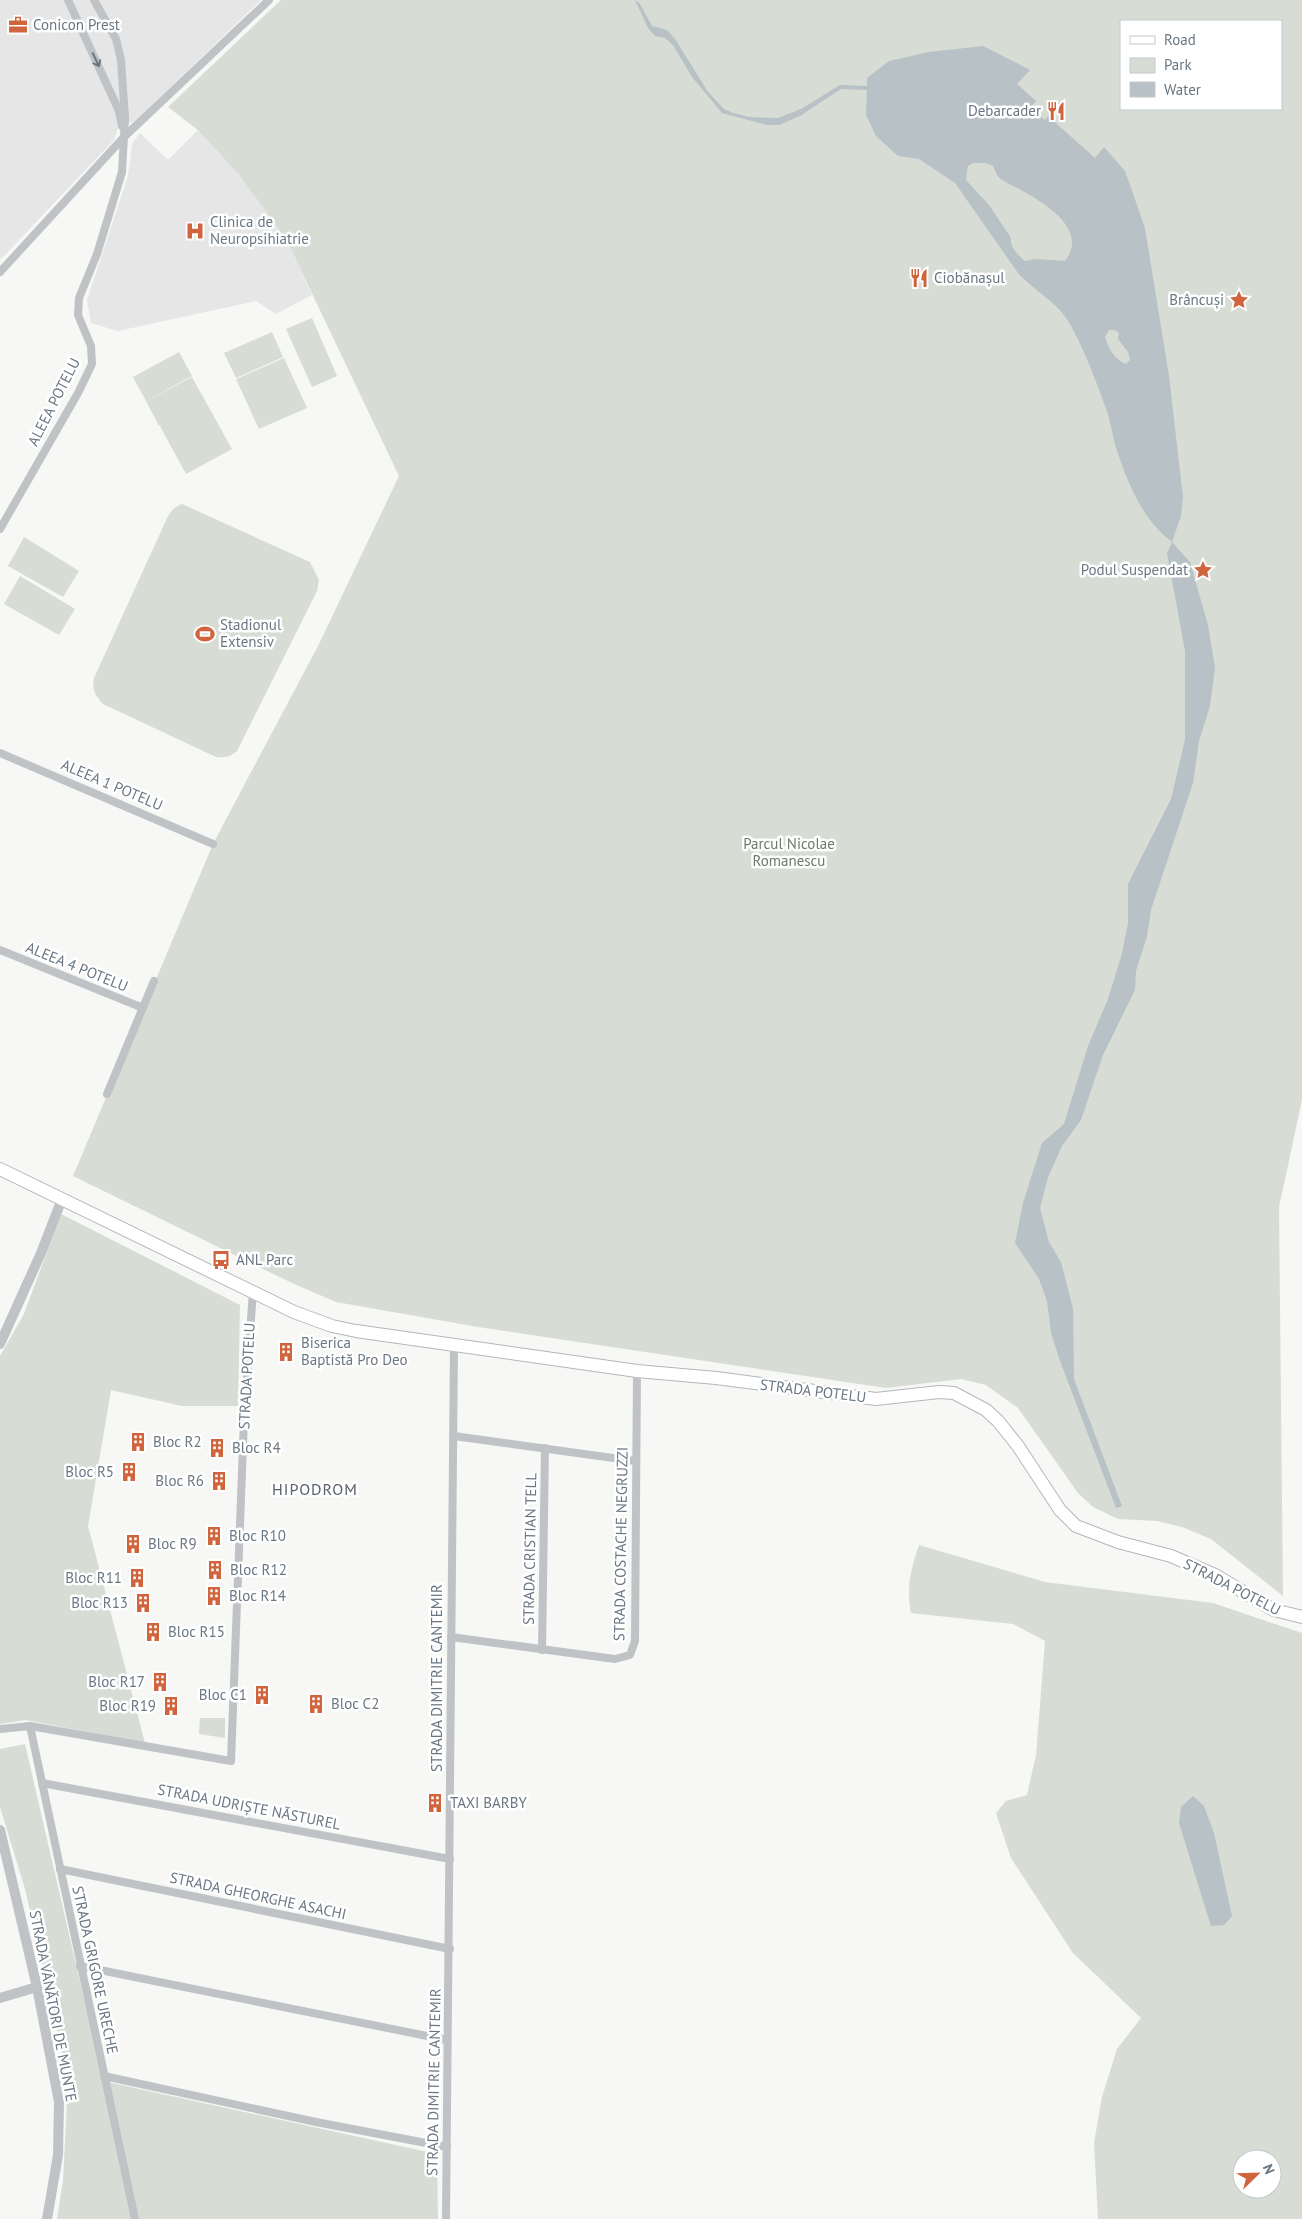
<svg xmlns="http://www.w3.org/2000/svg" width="1302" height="2219" viewBox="0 0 1302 2219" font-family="'PT Sans',sans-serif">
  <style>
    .built { fill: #e5e6e5 }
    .green { fill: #d7dcd5; fill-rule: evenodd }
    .water { fill: #b8c1c6; fill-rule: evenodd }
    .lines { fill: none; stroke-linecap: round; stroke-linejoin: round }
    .primary-casing { stroke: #b3b7ba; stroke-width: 14 }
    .minor { stroke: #bfc3c6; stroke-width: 8 }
    .tertiary { stroke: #bfc3c6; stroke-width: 10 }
    .primary { stroke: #fff; stroke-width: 12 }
    .oneway { stroke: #6a7783 }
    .labels { text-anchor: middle; stroke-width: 5; stroke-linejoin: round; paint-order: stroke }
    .poi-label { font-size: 15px; fill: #6a7783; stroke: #fff; text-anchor: start }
    .street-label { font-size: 15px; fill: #6a7783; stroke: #fff }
    .park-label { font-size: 15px; fill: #6b7b68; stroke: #fff }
    .neighbourhood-label { font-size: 16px; letter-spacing: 1px; fill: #576069; stroke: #fff }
  </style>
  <rect width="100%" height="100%" fill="#f7f7f5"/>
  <!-- built -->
  <g class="built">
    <path d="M0,0H261L135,121L118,128L114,140L0,260Z"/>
    <path d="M198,130L240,176L287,241L312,295L276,314L256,301L118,331L91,323L87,300L128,176L132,144L140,133L168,160Z"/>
  </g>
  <!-- green -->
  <g class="green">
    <path d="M281,0H1302V1100L1279,1207L1283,1596L1211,1539L1182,1527L1157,1521L1118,1519L1093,1507L1078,1493L1018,1408L986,1385L961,1379L886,1388L478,1327L336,1302L292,1283L73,1176L213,844L319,644L399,476L287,241L240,176L198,130L168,107ZM1121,21H1281V109H1121Z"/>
    <path d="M312,318L337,376L312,387L286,329Z"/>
    <path d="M272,332L283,357L236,378L224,353Z"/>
    <path d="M179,352L192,376L146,401L133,377Z"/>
    <path d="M284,358L307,408L259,429L236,379Z"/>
    <path d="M192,377L232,449L186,474L160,426L162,424L159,426L146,401Z"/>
    <path d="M182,504L310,562L319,580L317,591L237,751C230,757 225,758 216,757L103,704C95,695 92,690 94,678L168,516L174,508Z"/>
    <path d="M24,537L79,571L63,597L8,566Z"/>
    <path d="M20,576L75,609L59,635L4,604Z"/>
    <path d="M61,1214L240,1305L238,1406H182L111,1390L88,1526L145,1743L26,1720L0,1724V1356L24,1314Z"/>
    <path d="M919,1545L1045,1582L1213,1603L1302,1633V2219H1098L1094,2143L1102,2097L1117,2049L1141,2018L1073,1953L1011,1858L996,1813L1006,1801L1027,1795L1036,1755L1045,1641L1013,1624L911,1613C906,1588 911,1568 919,1545ZM1242,2159H1272V2189H1242Z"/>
    <path d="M200,1718H225V1738L199,1734Z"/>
    <path d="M25,1744L103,2081L437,2154L438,2219H57L63,2181L67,2103L62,2052L25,1889L0,1807V1749Z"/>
  </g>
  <!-- water -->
  <g class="water">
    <path d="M635,0L640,4L652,26L667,30L675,39L708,92L724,109L733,113L750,117L778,118L801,109L840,85L867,86V78L889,61L929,52L983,46L1030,70L1017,84L1036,101L1031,107L1045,120L1048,116L1095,158L1104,147L1125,171L1145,228L1169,376L1183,497L1181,516L1172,542L1190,562L1208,625L1215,668L1210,706L1199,741L1193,783L1151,910L1147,936L1136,971L1135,990L1103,1055L1081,1120L1062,1146L1048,1177L1040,1208L1049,1242L1061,1262L1073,1309L1074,1379L1122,1506L1116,1508L1060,1361L1051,1333L1047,1301L1039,1279L1015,1243L1023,1203L1042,1143L1064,1124L1088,1046L1108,999L1121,957L1128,924V884L1171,799L1185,740V651L1167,553L1172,542C1141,519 1125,477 1114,441C1112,431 1110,421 1107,411C1096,381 1085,351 1070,324C1058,302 1034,291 1018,273L955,183L919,159L898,156L876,136L866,115L867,90L841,89L800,116L779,125H767L722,113L692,77L673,45L665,38L655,36L648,28ZM973,163H985L993,166C995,170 997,177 1001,179C1007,184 1015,186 1021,190C1046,204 1089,230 1065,261L1035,259L1025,261C1018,255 1010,248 1011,238L989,205L966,180L968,166ZM1109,330H1115L1119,333L1118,339L1128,352L1130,360L1126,364C1114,359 1109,349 1105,337Z"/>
    <path d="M1193,1796L1204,1806L1214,1833L1232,1916L1224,1925L1211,1926L1179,1823L1181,1807Z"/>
  </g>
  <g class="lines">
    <!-- primary casing -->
    <g class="primary-casing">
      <path id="primary" d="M0,1169L294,1312L332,1326L356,1331L637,1371L716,1378L876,1399L939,1392L954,1393L986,1410L998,1421L1018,1446L1060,1510L1076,1526L1118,1542L1171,1556L1215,1575L1274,1610L1302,1617"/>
    </g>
    <!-- minor -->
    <g class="minor">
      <path d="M68,0L119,111L122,126"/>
      <path d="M0,272L124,137L269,0"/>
      <path d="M0,529L78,393L92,364L91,346L78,315L79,298L97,254L122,172L125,118L121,60L116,39L94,0"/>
      <path d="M0,753L213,844"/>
      <path d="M0,950L143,1008"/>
      <path d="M107,1094L154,981"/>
      <path d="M454,1436L635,1461"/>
      <path d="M451,1637L615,1659L630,1655L635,1641L637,1371"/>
      <path d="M542,1650L545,1448"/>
      <path d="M30,1726L135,2219"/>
      <path d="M0,1729L30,1726L231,1761L244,1419L253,1291"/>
      <path d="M42,1783L450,1859"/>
      <path d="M60,1869L450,1949"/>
      <path d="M80,1966L447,2040"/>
      <path d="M104,2076L316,2122L447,2147"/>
      <path d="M446,2219L454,1346"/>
    </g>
    <!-- tertiary -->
    <g class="tertiary">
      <path d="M0,1344L41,1253L62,1199"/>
      <path d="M0,1830L37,1987L59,2102L58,2155L47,2219"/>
      <path d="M0,1998L37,1987"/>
    </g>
    <!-- primary -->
    <use href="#primary" class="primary"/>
  </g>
  <!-- one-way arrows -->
  <defs><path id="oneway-shaft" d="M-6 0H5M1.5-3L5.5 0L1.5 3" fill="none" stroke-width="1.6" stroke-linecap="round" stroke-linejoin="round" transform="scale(1.25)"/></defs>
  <use class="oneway" href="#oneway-shaft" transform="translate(96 60) rotate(65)"/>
  <!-- icons -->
  <defs>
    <g id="office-bare" transform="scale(1.5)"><path d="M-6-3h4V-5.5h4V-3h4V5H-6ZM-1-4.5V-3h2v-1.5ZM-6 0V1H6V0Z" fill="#d0643d" stroke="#fff" stroke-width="2.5" paint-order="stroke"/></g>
    <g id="restaurant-bare" transform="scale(1.5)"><path d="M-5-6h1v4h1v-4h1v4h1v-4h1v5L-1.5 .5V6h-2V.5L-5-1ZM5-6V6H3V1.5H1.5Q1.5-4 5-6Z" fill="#d0643d" stroke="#fff" stroke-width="2.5" paint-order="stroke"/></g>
    <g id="hospital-bare" transform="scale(1.5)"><path d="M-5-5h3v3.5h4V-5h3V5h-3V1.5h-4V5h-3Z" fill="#d0643d" stroke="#fff" stroke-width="2.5" paint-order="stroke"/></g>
    <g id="sight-bare" transform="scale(1.5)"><path d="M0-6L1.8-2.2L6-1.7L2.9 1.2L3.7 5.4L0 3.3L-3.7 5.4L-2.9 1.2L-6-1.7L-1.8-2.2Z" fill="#d0643d" stroke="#fff" stroke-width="2.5" paint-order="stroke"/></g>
    <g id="stadium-bare" transform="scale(1.5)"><path d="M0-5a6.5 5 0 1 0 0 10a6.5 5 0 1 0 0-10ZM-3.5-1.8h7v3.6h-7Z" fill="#d0643d" stroke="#fff" stroke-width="2.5" paint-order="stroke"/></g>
    <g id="bus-bare" transform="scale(1.5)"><path d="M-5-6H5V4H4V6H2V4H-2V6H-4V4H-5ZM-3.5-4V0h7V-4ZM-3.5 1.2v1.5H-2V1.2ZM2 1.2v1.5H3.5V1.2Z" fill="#d0643d" stroke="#fff" stroke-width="2.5" paint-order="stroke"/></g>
    <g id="building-bare" transform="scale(1.5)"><path d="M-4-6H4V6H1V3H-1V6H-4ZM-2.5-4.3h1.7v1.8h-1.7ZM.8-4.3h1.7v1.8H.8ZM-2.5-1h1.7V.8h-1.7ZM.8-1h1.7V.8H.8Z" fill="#d0643d" stroke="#fff" stroke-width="2.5" paint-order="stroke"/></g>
  </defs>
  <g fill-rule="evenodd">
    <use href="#office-bare" x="18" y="25"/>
    <use href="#restaurant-bare" x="1056" y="111"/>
    <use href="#hospital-bare" x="195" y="231"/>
    <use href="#restaurant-bare" x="919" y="278"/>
    <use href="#sight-bare" x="1239" y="300"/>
    <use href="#sight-bare" x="1203" y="570"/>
    <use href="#stadium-bare" x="205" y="634"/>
    <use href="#bus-bare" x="221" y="1260"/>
    <use href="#building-bare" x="286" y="1352"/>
    <use href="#building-bare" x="138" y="1442"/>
    <use href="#building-bare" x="217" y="1448"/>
    <use href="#building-bare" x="129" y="1472"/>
    <use href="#building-bare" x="219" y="1481"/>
    <use href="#building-bare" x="214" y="1536"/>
    <use href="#building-bare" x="133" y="1544"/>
    <use href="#building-bare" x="215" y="1570"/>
    <use href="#building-bare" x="137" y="1578"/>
    <use href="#building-bare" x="214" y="1596"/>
    <use href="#building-bare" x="143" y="1603"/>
    <use href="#building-bare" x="153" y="1632"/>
    <use href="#building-bare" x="160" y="1682"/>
    <use href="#building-bare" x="262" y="1695"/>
    <use href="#building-bare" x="316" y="1704"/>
    <use href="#building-bare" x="171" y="1706"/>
    <use href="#building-bare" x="435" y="1803"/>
  </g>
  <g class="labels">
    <!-- poi labels -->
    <g class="poi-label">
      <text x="33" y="30">Conicon Prest</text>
      <text x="1041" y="116" text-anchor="end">Debarcader</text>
      <text x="210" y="227">Clinica de<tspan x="210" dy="17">Neuropsihiatrie</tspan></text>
      <text x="934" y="283">Ciobănașul</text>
      <text x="1224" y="305" text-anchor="end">Brâncuși</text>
      <text x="1188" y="575" text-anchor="end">Podul Suspendat</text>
      <text x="220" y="630">Stadionul<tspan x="220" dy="17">Extensiv</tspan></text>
      <text x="236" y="1265">ANL Parc</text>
      <text x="301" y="1348">Biserica<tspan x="301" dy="17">Baptistă Pro Deo</tspan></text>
      <text x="153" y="1447">Bloc R2</text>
      <text x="232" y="1453">Bloc R4</text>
      <text x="114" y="1477" text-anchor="end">Bloc R5</text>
      <text x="204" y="1486" text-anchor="end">Bloc R6</text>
      <text x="229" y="1541">Bloc R10</text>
      <text x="148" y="1549">Bloc R9</text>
      <text x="230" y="1575">Bloc R12</text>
      <text x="122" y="1583" text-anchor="end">Bloc R11</text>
      <text x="229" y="1601">Bloc R14</text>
      <text x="128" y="1608" text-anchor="end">Bloc R13</text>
      <text x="168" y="1637">Bloc R15</text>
      <text x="145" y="1687" text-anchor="end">Bloc R17</text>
      <text x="247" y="1700" text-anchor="end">Bloc C1</text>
      <text x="331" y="1709">Bloc C2</text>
      <text x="156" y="1711" text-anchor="end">Bloc R19</text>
      <text x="450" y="1808">TAXI BARBY</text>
    </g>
    <!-- street labels -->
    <g class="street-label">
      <text transform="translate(54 402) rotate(-63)" y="5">ALEEA POTELU</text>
      <text transform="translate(112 785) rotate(23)" y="5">ALEEA 1 POTELU</text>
      <text transform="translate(77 967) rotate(22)" y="5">ALEEA 4 POTELU</text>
      <text transform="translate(247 1376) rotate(-87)" y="5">STRADA POTELU</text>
      <text transform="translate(813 1391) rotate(7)" y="5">STRADA POTELU</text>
      <text transform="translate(621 1544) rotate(-89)" y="5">STRADA COSTACHE NEGRUZZI</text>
      <text transform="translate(530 1549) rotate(-89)" y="5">STRADA CRISTIAN TELL</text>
      <text transform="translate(1232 1587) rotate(27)" y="5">STRADA POTELU</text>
      <text transform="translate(437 1678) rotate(-90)" y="5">STRADA DIMITRIE CANTEMIR</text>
      <text transform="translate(249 1807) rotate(11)" y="5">STRADA UDRIȘTE NĂSTUREL</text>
      <text transform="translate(258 1896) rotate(12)" y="5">STRADA GHEORGHE ASACHI</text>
      <text transform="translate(95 1970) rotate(78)" y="5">STRADA GRIGORE URECHE</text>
      <text transform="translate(53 2006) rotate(79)" y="5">STRADA VÂNĂTORI DE MUNTE</text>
      <text transform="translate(434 2082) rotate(-89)" y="5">STRADA DIMITRIE CANTEMIR</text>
    </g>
    <!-- park labels -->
    <g class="park-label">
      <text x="789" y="849">Parcul Nicolae<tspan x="789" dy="17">Romanescu</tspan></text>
    </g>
    <!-- neighbourhood labels -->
    <g class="neighbourhood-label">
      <text x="315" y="1495">HIPODROM</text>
    </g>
  </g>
  <!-- legend -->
  <rect x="1120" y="20" width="162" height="90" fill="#ffffff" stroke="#c3c9cd"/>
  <rect x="1130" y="36" width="25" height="8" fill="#ffffff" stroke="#c3c9cd"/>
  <text x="1164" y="45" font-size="15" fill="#6a7783">Road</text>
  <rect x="1130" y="58" width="25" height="15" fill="#d7dcd5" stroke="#c3c9cd"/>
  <text x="1164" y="70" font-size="15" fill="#6a7783">Park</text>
  <rect x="1130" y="82" width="25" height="15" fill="#b8c1c6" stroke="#c3c9cd"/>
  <text x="1164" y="95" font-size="15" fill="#6a7783">Water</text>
  <!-- north arrow -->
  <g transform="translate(1257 2174) rotate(67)"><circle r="24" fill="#ffffff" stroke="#c3c9cd"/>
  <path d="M0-4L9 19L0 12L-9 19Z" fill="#d0643d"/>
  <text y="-8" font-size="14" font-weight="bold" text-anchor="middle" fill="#6a7783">N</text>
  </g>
</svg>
